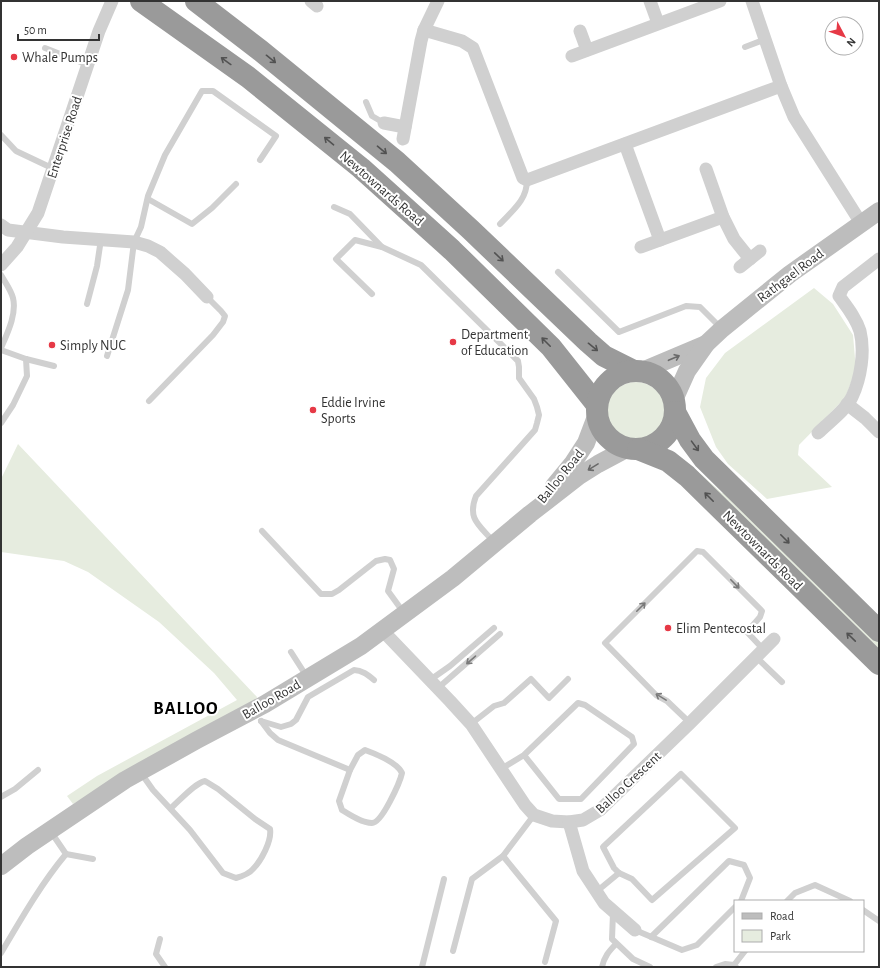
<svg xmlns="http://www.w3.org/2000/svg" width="880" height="968" viewBox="0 0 880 968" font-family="'Alegreya Sans',sans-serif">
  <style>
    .green { fill: #e6ecdf }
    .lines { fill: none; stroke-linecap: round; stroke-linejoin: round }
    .lane { stroke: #d0d0d0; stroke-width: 6 }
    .street { stroke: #d0d0d0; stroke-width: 13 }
    .secondary { stroke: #bdbdbd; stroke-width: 18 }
    .highway { stroke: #9a9a9a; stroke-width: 22 }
    .oneway { stroke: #525252 }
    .oneway2 { stroke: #6a6a6a }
    .oneway3 { stroke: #7a7a7a }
    .poi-dot { fill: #e63946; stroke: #fff; stroke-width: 1.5 }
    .labels { text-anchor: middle; stroke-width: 4; stroke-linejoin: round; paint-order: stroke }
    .poi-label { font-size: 14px; fill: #333; stroke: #fff; text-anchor: start }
    .street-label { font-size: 14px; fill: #333; stroke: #fff }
    .district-label { font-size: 18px; font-weight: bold; letter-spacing: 1px; fill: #000; stroke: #fff }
  </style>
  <rect width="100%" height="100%" fill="#fff"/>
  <!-- green -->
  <g class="green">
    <path d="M814,288L833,304L853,335L856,370L845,398L799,445L798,455L832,487L767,499L728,464L716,447L700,407L706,378L725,353Z"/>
    <circle cx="636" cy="411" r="29"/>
    <path d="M18,444L257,697L255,703L73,804L67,796L97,776L237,700L214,673L159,622L88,572L64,561L1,552V479Z"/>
    <path d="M696,470L722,493H724L875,638L879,642V654Z"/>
  </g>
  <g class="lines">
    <!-- lane -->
    <g class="lane">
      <path d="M745,47L766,39"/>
      <path d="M45,48L88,65"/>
      <path d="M366,102L372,116L384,123"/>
      <path d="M1,135L16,151L54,169"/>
      <path d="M148,199L192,224L212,208L236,184"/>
      <path d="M334,207L350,214L382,247L421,265L518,361L519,367V378L534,399L537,407L539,415L537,423L535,430L476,496C467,519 479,525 494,542"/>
      <path d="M500,224C513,210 527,200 527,180"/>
      <path d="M558,272L619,332L686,306L700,307L721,328"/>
      <path d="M1,275C5,282 11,290 13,298C17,314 7,334 1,348"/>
      <path d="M372,294L336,259L355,240L382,247"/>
      <path d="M87,304L97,266L101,239"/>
      <path d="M1,350L26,359L54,366"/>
      <path d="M107,356L128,290L134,242L141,227L148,196L165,155L202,91H213L276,136L260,160"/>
      <path d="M149,401L213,335L223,322L225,316L221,311L207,297"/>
      <path d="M1,423L13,405L27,376L26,359"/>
      <path d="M262,531L321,594H332L339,590L376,561L385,559L390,560L394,569L388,591L404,613"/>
      <path d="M291,652L307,677"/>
      <path d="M756,657L782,682"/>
      <path d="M430,680L450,666L494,628"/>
      <path d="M438,688L500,634"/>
      <path d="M261,721L281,727L291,724L296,720L308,697L354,670C362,670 368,675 374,680"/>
      <path d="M261,721L270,733L278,740L350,770"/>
      <path d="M690,723L667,701L656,695L605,643L697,551L703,552L762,611L760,617L747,632L763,649"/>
      <path d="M471,724L494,706L504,703L531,679L549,698L568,679"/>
      <path d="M365,750C376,754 397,762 402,773C400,782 382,823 372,823C362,823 350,815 342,810L339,801L350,770L358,755Z"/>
      <path d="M501,769L524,755L578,703L585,705L632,737L634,744L581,799H559L524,755"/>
      <path d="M141,773L153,790L190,830L223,873L236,878C243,876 249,874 253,869C261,861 272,841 270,829L255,819L218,789L205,781C195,783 179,801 171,808"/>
      <path d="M681,774L735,828L652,900L632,879L619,873L614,868L603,847Z"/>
      <path d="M1,797L15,789L38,770"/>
      <path d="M66,854L93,859"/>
      <path d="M503,856L534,815"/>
      <path d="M596,892L619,873"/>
      <path d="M787,901L795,893L815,885L850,901"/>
      <path d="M863,910L879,921"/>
      <path d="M613,913L612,939L633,959L650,967"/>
      <path d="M635,930L682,950L697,945L735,907"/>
      <path d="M651,937L729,861L744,865L750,878L741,901"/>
      <path d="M160,939L156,954L165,967"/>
      <path d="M453,951L472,879L503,856L556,921L545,962"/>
      <path d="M1,953C21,919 41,884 66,854L51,832"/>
      <path d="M422,967L444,879"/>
      <path d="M602,967C604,957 609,951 616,944"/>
      <path d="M716,967L725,964L734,965"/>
      <path d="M736,967L734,965L745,951"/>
    </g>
    <!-- street -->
    <g class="street">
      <path d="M311,1L317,6"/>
      <path d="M650,1L658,23"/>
      <path d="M752,1L781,86L794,117L861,223"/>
      <path d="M424,30L462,41L473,48L523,178L527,180L781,86"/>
      <path d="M580,31L587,50"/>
      <path d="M572,56L720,1"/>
      <path d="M384,123L405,127"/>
      <path d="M403,139L421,41L424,30L438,1"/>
      <path d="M625,144L660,240"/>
      <path d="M706,169L723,217L734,239L750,259"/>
      <path d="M1,225L8,230L63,237L134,242L148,246L160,252L185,274L207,297"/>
      <path d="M641,247L723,217"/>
      <path d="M1,265L17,247L38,213L99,31L112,1"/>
      <path d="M740,267L760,251"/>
      <path d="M847,404L865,418L879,432"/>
      <path d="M818,433C828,423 846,410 852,397C861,378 865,351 860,331C856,318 847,307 839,296L843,287L879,259"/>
      <path d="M383,631L450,701L471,724L525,805L534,815L552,821L569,822L583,820L600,810L690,723L774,639"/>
      <path d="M569,822L583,871L604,903L635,930"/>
    </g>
    <!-- secondary -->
    <g class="secondary">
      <path d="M642,371L706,344"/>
      <path d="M674,400L687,371L706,344L722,329L790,274L879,211"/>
      <path d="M554,486L573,463L586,443L597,414"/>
      <path d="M1,866L27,846L125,780L197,740L265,704L361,646L453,578L530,514L579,476L598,464L628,448"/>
    </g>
    <!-- highway -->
    <g class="highway">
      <path d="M141,1L248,77L361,168L452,250L551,347L597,405"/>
      <path d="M196,1L261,51L397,162L471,230L588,342L604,356L632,370"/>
      <circle cx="636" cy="410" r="39"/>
      <path d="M675,412L690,440L704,459L879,631"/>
      <path d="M638,449L668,461L687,476L879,664"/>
    </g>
  </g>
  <!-- one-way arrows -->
  <defs><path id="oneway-shaft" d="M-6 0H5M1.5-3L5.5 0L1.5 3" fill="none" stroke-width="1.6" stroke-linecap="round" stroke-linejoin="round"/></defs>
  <g class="oneway">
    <use href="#oneway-shaft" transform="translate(271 59) rotate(39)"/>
    <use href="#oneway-shaft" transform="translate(226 61) rotate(-144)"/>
    <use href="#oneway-shaft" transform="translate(329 141) rotate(-140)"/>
    <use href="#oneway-shaft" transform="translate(382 150) rotate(40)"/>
    <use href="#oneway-shaft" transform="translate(499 257) rotate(44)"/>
    <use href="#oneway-shaft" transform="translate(546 342) rotate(-135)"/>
    <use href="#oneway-shaft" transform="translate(593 347) rotate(39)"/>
    <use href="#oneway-shaft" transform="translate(695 446) rotate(54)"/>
    <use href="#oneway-shaft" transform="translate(709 497) rotate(-135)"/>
    <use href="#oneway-shaft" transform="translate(785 539) rotate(45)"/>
    <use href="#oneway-shaft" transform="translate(851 637) rotate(-136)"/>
  </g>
  <g class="oneway2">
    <use href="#oneway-shaft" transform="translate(674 358) rotate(-23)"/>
    <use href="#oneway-shaft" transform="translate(593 467) rotate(148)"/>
  </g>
  <g class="oneway3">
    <use href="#oneway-shaft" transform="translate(735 584) rotate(46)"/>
    <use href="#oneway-shaft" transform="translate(641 607) rotate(-45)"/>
    <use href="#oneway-shaft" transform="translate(471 660) rotate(139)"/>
    <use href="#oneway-shaft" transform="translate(661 697) rotate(-149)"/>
  </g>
  <!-- markers -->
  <g class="poi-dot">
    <circle cx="14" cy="57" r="4"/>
    <circle cx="453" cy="342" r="4"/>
    <circle cx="52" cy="345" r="4"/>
    <circle cx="313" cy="410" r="4"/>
    <circle cx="668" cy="628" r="4"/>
  </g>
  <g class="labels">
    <!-- poi labels -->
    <g class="poi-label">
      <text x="22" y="62">Whale Pumps</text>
      <text x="461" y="339">Department<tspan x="461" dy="16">of Education</tspan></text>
      <text x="60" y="350">Simply NUC</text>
      <text x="321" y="407">Eddie Irvine<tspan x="321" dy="16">Sports</tspan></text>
      <text x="676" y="633">Elim Pentecostal</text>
    </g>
    <!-- street labels -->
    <g class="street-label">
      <text transform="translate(64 137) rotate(-72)" y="5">Enterprise Road</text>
      <text transform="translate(382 188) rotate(41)" y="5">Newtownards Road</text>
      <text transform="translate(790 275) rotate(-37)" y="5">Rathgael Road</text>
      <text transform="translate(560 476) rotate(-51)" y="5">Balloo Road</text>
      <text transform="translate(763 550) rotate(45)" y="5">Newtownards Road</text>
      <text transform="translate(271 699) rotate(-30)" y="5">Balloo Road</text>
      <text transform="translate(628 782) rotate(-43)" y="5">Balloo Crescent</text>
    </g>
    <!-- district labels -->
    <g class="district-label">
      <text x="186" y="714">BALLOO</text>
    </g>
  </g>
  <!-- border -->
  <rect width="880" height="968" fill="none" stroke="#333333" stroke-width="4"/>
  <!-- legend -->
  <rect x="734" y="900" width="130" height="52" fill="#ffffff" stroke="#adadad"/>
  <rect x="742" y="913" width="20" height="6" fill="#bdbdbd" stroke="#adadad"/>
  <text x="770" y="920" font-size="12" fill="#333333">Road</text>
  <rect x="742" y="930" width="20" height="12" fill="#e6ecdf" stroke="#adadad"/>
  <text x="770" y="940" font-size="12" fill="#333333">Park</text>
  <!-- north arrow -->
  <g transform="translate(844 36) rotate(131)"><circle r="19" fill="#ffffff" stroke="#adadad"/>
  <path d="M0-3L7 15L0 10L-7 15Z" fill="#e63946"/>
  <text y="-6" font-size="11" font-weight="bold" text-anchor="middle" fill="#333333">N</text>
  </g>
  <!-- scale -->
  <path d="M18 34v6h81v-6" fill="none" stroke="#333333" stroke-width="2"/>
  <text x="24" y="34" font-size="12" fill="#333333" stroke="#ffffff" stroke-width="3" paint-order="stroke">50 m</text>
</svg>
